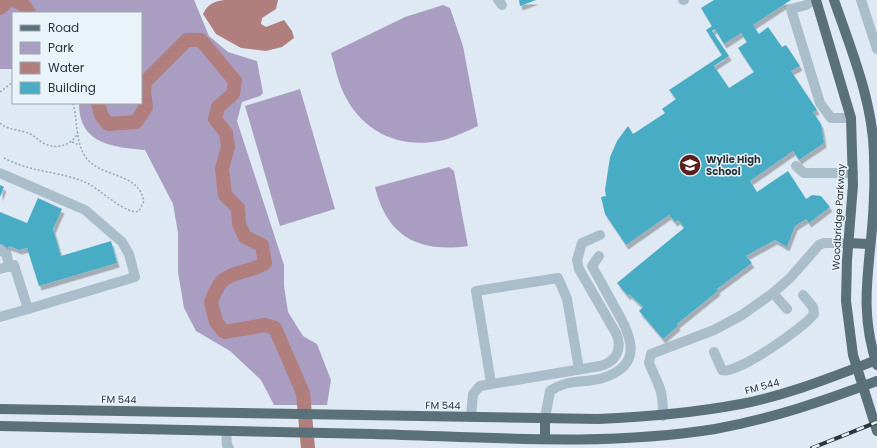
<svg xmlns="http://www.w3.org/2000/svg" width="877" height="448" viewBox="0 0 877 448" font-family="Poppins,sans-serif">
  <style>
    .green { fill: #a99ec2 }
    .water { fill: #b07e7d }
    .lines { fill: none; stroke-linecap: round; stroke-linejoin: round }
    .river { stroke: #b07e7d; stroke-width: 14 }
    .building { fill: #4aacc5; fill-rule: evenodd; filter: url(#shadow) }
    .path { stroke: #94a9b7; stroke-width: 1.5; stroke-dasharray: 2 2; stroke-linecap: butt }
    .minor { stroke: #aabdcb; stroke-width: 10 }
    .major { stroke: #5b717a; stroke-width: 10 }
    .rail-casing { stroke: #2a3439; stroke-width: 4 }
    .rail { stroke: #ebf3fa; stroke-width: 2.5; stroke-dasharray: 8; stroke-linecap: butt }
    .labels { text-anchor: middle; stroke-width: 3; stroke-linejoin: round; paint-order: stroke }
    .poi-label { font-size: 10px; font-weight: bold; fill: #2a3439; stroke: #ebf3fa; text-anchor: start }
    .street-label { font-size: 10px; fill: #2a3439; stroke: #ebf3fa }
  </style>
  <defs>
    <filter id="shadow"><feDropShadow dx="2.5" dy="4.5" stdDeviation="0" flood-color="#0004"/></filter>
  </defs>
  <rect width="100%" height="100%" fill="#dfe9f3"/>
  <!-- green -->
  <g class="green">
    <path d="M0,0H194L209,36L228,52L257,61L263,93L260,96L242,102L237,121L284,265V286L288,312L303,336L317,344L331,380L327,405H274L261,380L230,351L196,331L184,308L178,272V233L173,204L145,150C112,147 79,144 79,103H141V13H13V69H0Z"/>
    <path d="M443,5L450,8L463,46L478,126C467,131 455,137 444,140C401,150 363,133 344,94C338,82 335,66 331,53L405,17Z"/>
    <path d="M300,89L335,209L280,226L245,106Z"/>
    <path d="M449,167L454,171L468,246C419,253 387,237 375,187Z"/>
  </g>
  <!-- water -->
  <path class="water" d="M225,0H278L276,9L262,18L261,24L266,27L284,20L292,31L294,38L282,47L266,51L241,48L216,34L203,14C208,4 214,1 225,0Z"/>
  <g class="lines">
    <!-- river -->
    <g class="river">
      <path d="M14,0L23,4L29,13"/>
      <path d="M0,8L9,0"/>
      <path d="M98,103L101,115L108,124L136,122L146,107L144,92L145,82L187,40H201L235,81L233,94L218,107L215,119L226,133L228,147L222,169L225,195L238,208L239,224L245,237L262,245L265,263C251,273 228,271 219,285C216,290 213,296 211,302L216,322L224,332L265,325L275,328L303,393L308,448"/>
    </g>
  </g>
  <!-- building -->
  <g class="building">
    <path d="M519,0H536L520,6Z"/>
    <path d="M714,0H791L753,25L759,34L768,27L782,47L786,45L800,66L791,71L817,110L813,112L821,124L824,143L799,160L793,151L750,181L757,192L788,171L806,199L812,195L821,196L830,207L809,223L806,219L795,226L787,247L775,240L746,256L752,263L717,289L718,291L677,324L678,326L663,339L639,311L643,307L629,294L628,296L617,283L684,228L678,220L675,222L669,215L626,245L605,214L601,197L606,196L605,190L610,157L617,141L628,126L633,134L665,113L662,109L676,99L669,90L722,55L706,30L712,26L701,8ZM715,29L724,44L741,33L747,42L738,48L754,72L729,88L714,66L729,56L712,31Z"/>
    <path d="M0,185L4,187L0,197Z"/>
    <path d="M38,198L62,209L53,229L61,256L111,241L117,263L39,286L27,248L19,250L9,246L4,257L0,256V212L27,223Z"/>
  </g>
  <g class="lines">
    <!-- path -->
    <g class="path">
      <path d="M0,92L13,82"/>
      <path d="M0,123C9,131 20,129 30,134C35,136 38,140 43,143C56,150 71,146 78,133"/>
      <path d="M72,142L79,145"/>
      <path d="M4,158C12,162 21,166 30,168C49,173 71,175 89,184C100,190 128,216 139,211L144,201C138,172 103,178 87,159C75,144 78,121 73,103"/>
    </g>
    <!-- minor -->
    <g class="minor">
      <path d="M498,0L502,5"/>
      <path d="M683,0H684"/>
      <path d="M814,0L806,5L791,9L820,103L831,118H851"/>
      <path d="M861,0L877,49"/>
      <path d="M796,166L804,173H853"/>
      <path d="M0,173L85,210L122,242L129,254L135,277L28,309L14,265L0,269"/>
      <path d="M0,249L7,255L9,267"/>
      <path d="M773,293L787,309"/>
      <path d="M0,317L28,309"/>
      <path d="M714,352L722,370C735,376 805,327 814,314L813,307L803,295"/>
      <path d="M491,383L476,291L558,278L567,299L579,369"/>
      <path d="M663,416C663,388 659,387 649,363L651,354L714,330L742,315L773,293L790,278L819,245L824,243H848"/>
      <path d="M471,417L473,394L480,386L600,366C616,362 622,350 617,335L579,269L577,260L582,243L600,235"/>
      <path d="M545,418L550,391C569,378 583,384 603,378C646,364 630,334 614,306C607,293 599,279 592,266L599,256"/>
      <path d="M226,431L227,445L229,448"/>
    </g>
    <!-- major -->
    <g class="major">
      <path d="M816,0L851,118L853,185L847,260L846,301L853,355L877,431"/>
      <path d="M834,0C851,49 873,102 874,155C874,168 875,181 874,194C873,258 856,302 877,365"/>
      <path d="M848,243L869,244"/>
      <path d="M0,409L598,419C646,417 693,413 741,404C788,395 832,377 877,360"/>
      <path d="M0,426C125,429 249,432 373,434C487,437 603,447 715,429C771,419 824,401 877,381"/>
      <path d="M545,438V418"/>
    </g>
    <!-- rail casing -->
    <g class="rail-casing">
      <path id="rail" d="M812,448L877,422"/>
    </g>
    <!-- rail -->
    <use href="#rail" class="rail"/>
  </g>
  <!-- icons -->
  <defs>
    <g id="school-disc" transform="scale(1.15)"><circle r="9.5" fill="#5a211f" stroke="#ebf3fa"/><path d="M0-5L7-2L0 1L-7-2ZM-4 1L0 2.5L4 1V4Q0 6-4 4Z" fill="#fff"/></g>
  </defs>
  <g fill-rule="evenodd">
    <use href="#school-disc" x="690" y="165"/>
  </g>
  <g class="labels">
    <!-- poi labels -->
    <g class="poi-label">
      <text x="706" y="163">Wylie High<tspan x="706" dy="12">School</tspan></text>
    </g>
    <!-- street labels -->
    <g class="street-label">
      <text transform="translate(838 217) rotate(-87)" y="4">Woodbridge Parkway</text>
      <text transform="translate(762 386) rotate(-15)" y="4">FM 544</text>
      <text transform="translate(119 399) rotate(1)" y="4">FM 544</text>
      <text transform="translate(443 405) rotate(1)" y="4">FM 544</text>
    </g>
  </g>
  <!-- legend -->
  <rect x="12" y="12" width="130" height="92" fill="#ebf3fa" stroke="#9ea7ad"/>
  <rect x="20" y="25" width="20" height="6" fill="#5b717a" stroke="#9ea7ad"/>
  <text x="48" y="32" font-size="12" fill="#2a3439">Road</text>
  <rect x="20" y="42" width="20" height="12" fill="#a99ec2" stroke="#9ea7ad"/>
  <text x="48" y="52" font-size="12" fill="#2a3439">Park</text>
  <rect x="20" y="62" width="20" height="12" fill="#b07e7d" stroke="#9ea7ad"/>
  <text x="48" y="72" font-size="12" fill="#2a3439">Water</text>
  <rect x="20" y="82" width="20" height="12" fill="#4aacc5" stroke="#9ea7ad"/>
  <text x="48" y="92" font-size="12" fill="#2a3439">Building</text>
</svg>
